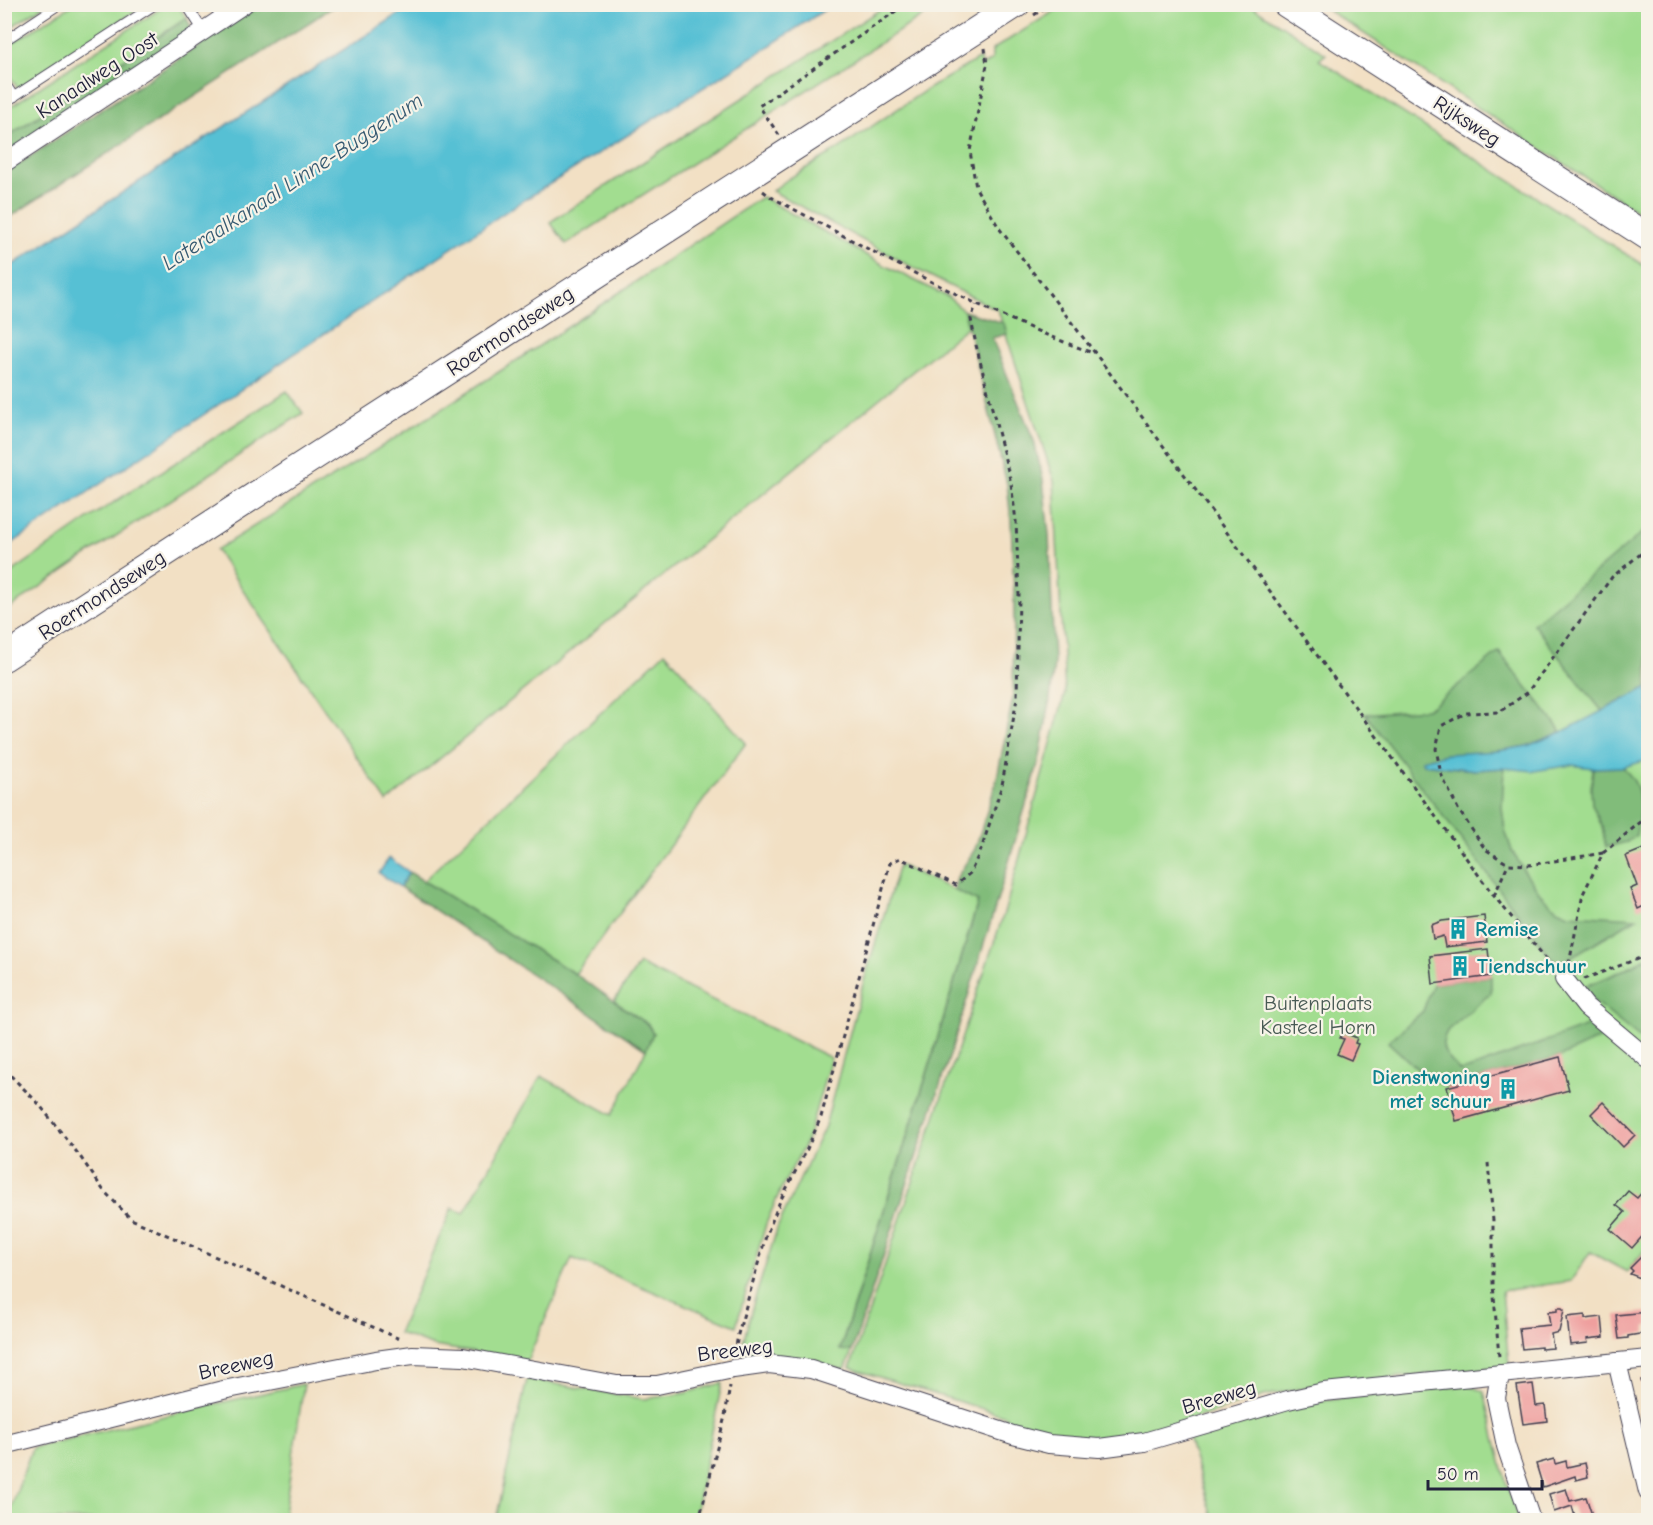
<svg xmlns="http://www.w3.org/2000/svg" width="1653" height="1525" viewBox="0 0 1653 1525" font-family="'Comic Neue',sans-serif">
  <style>
    .green { fill: #a2dd90; stroke: #628066; stroke-width: 1.5 }
    .forest { fill: #81bc7a; stroke: #526f5a; stroke-width: 1.5 }
    .water { fill: #57c0d4; stroke: #3c7188; stroke-width: 1.5 }
    .building { fill: #ef9f9e }
    .lines { fill: none; stroke-linecap: round; stroke-linejoin: round }
    .service-casing { stroke: #413e50; stroke-width: 11 }
    .minor-casing { stroke: #413e50; stroke-width: 20 }
    .secondary-casing { stroke: #413e50; stroke-width: 28 }
    .path { stroke: #413e50; stroke-width: 3; stroke-dasharray: 4.5 4.5; stroke-linecap: butt }
    .service { stroke: #fff; stroke-width: 9 }
    .minor { stroke: #fff; stroke-width: 18 }
    .secondary { stroke: #fff; stroke-width: 26 }
    .labels { text-anchor: middle; stroke-width: 4.5; stroke-linejoin: round; paint-order: stroke }
    .street-label { font-size: 21px; fill: #22223b; stroke: #f7f3e8 }
    .culture-label { font-size: 21px; font-weight: bold; fill: #0d838f; stroke: #f7f3e8; text-anchor: start }
    .park-label { font-size: 21px; fill: #485a54; stroke: #f7f3e8 }
    .water-label { font-size: 22px; font-style: italic; fill: #355971; stroke: #f7f3e8 }
  </style>
  <rect width="100%" height="100%" fill="#f7f3e8"/>
  <filter id="ink" filterUnits="userSpaceOnUse"><feTurbulence type="fractalNoise" baseFrequency=".0167" numOctaves="2"/><feDisplacementMap in="SourceGraphic" scale="12" xChannelSelector="R" yChannelSelector="G"/><feConvolveMatrix kernelMatrix="1 2 1 2 8 2 1 2 1" color-interpolation-filters="sRGB"/></filter>
  <filter id="wash" filterUnits="userSpaceOnUse"><feTurbulence type="fractalNoise" baseFrequency=".008" numOctaves="4" result="noise"/><feDisplacementMap in="SourceGraphic" scale="24" xChannelSelector="R" yChannelSelector="G"/><feGaussianBlur stdDeviation="1.35" result="paint"/><feColorMatrix in="noise" values="0 0 0 0 0 0 0 0 0 0 0 0 0 0 0 0 0 1.4 0 .05"/><feComposite in="paint" operator="in"/></filter>
  <g filter="url(#wash)">
    <rect width="100%" height="100%" fill="#f2e0c4"/>
    <!-- green -->
    <g class="green">
      <path d="M5,4H45V5L5,31Z"/>
      <path d="M72,5H145L18,89L5,69L4,48Z"/>
      <path d="M166,5H177L187,18L5,138V110Z"/>
      <path d="M887,5H940L566,244L550,222Z"/>
      <path d="M1064,5H1250L1326,54L1319,60L1648,268V1246L1627,1272L1590,1252L1571,1281L1502,1291L1509,1366L1312,1386L1264,1396L1144,1435L1099,1440L1051,1438L1005,1422L1006,1416L850,1368L1005,910L1065,693L1054,481L998,310L912,267L772,191L788,179L838,149L926,90L980,58L981,66L992,60V50Z"/>
      <path d="M1320,5H1648V218Z"/>
      <path d="M762,197L884,265L948,297L964,311L968,326L387,802L216,550L435,413L553,337Z"/>
      <path d="M287,391L303,413L81,559L5,611V577L97,513Z"/>
      <path d="M665,652L746,743L575,974L423,881Z"/>
      <path d="M899,865L978,901L927,1074L840,1349L852,1351L845,1370C812,1361 779,1356 745,1355L741,1351L752,1308L778,1226L825,1126L863,984Z"/>
      <path d="M639,964L831,1058L807,1140L780,1191L766,1224L736,1326L572,1258L527,1361L434,1346L398,1333L452,1208L464,1213L541,1076L612,1115L646,1050L653,1033L648,1024L614,1001Z"/>
      <path d="M527,1379L644,1399L686,1393L722,1383L694,1520H496Z"/>
      <path d="M304,1384L283,1520H7L32,1448L202,1407Z"/>
      <path d="M1469,1385L1484,1392L1506,1482L1519,1520H1213L1188,1438L1289,1405L1347,1398Z"/>
    </g>
    <!-- forest -->
    <g class="forest">
      <path d="M261,5H336L5,220V173Z"/>
      <path d="M187,18L192,31L5,155V138Z"/>
      <path d="M964,311L1004,323L1007,334L992,338L1034,441L1043,480L1049,535L1052,611L1054,664L1049,707L1039,761L995,908L949,1058L852,1351L840,1350L927,1074L978,902L954,890L957,877L975,849L996,783L1013,697L1014,596L1011,521L1007,484Z"/>
      <path d="M1648,528V687L1602,711L1533,624Z"/>
      <path d="M1499,652L1562,732L1527,746L1423,764L1476,770L1504,768L1502,808L1505,830L1512,851L1524,871L1543,897L1557,909L1569,914L1637,918L1564,961L1556,962L1550,956L1365,714L1426,709L1432,706Z"/>
      <path d="M1623,767C1627,772 1632,777 1635,783C1643,799 1639,819 1636,835L1627,842L1606,847L1602,827L1592,804L1591,789L1593,768Z"/>
      <path d="M409,872L575,974L648,1025L653,1033L646,1050L400,887Z"/>
      <path d="M1648,957V1045L1579,989L1615,974Z"/>
      <path d="M1491,976V993L1448,1030C1436,1048 1448,1058 1460,1071L1472,1068L1595,1023L1608,1035L1560,1057L1447,1087L1426,1077L1388,1042L1423,1011L1433,984Z"/>
    </g>
    <!-- water -->
    <g class="water">
      <path d="M413,5H832L757,54L510,209L5,548V270L155,171Z"/>
      <path d="M1648,687V760L1623,767L1593,768L1572,765L1534,771L1504,768L1476,770L1423,764L1421,760L1446,754L1497,751L1527,746L1562,732Z"/>
      <path d="M389,858L409,872L400,887L379,873Z"/>
    </g>
    <g id="blocks">
      <!-- building -->
      <g class="building">
        <path d="M1648,847V913L1644,906L1638,909L1630,889L1637,886L1626,856Z"/>
        <path d="M1484,916L1487,942L1445,947L1443,936L1433,939L1431,925L1442,921Z"/>
        <path d="M1488,949L1491,976L1433,984L1430,956Z"/>
        <path d="M1343,1032L1357,1038L1355,1043L1358,1044L1351,1060L1337,1054L1344,1039L1340,1038Z"/>
        <path d="M1560,1057L1569,1090L1456,1121L1447,1087Z"/>
        <path d="M1603,1102L1635,1135L1623,1147L1591,1114Z"/>
        <path d="M1648,1186V1230L1632,1248L1610,1229L1625,1212L1616,1205L1628,1191L1637,1198Z"/>
        <path d="M1644,1254L1648,1280V1281L1630,1274L1633,1271L1630,1268Z"/>
        <path d="M1557,1308H1562L1564,1310L1559,1332L1551,1334L1553,1348L1541,1349V1347L1522,1349L1519,1328L1550,1325L1548,1312L1557,1311Z"/>
        <path d="M1648,1312V1326H1645L1646,1333L1628,1336V1338L1619,1339L1616,1315Z"/>
        <path d="M1585,1315V1319L1602,1317L1604,1337L1587,1339L1588,1343L1570,1345L1567,1317Z"/>
        <path d="M1648,1378V1398H1646L1641,1380Z"/>
        <path d="M1533,1384L1536,1406L1545,1405L1547,1421L1523,1424L1517,1386Z"/>
        <path d="M1554,1459L1555,1464L1566,1461L1567,1467L1585,1463L1588,1477L1576,1480L1575,1476L1543,1487L1536,1464Z"/>
        <path d="M1566,1489L1570,1501L1586,1497L1593,1518L1585,1520H1576L1572,1506L1554,1512L1549,1494Z"/>
      </g>
    </g>
  </g>
  <g filter="url(#ink)">
    <use href="#blocks" fill-opacity="0" stroke="#413e50" stroke-width="1.5"/>
    <g class="lines">
      <!-- service casing -->
      <g class="service-casing">
        <g id="service">
          <path d="M186,4L204,32"/>
          <path d="M4,41L60,4"/>
          <path d="M4,82L14,97"/>
          <path d="M4,103L156,4"/>
        </g>
      </g>
      <!-- minor casing -->
      <g class="minor-casing">
        <g id="minor">
          <path d="M4,163L244,4"/>
          <path d="M1564,979L1586,1007L1648,1059"/>
          <path d="M1617,1362L1648,1492"/>
          <path d="M1500,1374L1496,1398L1506,1446L1531,1520"/>
          <path d="M4,1445L223,1390L376,1360L413,1355L463,1357L617,1385H657L733,1369L769,1364L811,1369L1013,1435L1049,1444L1099,1448L1144,1442L1288,1400L1324,1392L1648,1359"/>
        </g>
      </g>
      <!-- secondary casing -->
      <g class="secondary-casing">
        <g id="secondary">
          <path d="M1286,4L1648,237"/>
          <path d="M4,658L297,468L1017,4"/>
        </g>
      </g>
      <!-- path -->
      <g class="path">
        <path d="M1034,15L1050,4"/>
        <path d="M985,48L987,65L970,151L976,188L999,228L1095,353L1494,896L1553,967"/>
        <path d="M779,135L759,106L906,4"/>
        <path d="M763,191L771,197C876,253 981,312 1093,353"/>
        <path d="M1603,853L1529,865L1508,864L1485,849L1458,809L1441,774L1436,749L1441,726L1466,713L1499,712L1527,693L1612,577L1648,548"/>
        <path d="M1494,896L1508,864"/>
        <path d="M1569,964L1583,894L1603,853L1648,816"/>
        <path d="M1584,979L1648,955"/>
        <path d="M4,1069L38,1103L79,1155L104,1191L131,1219L402,1340"/>
        <path d="M1488,1163L1493,1221V1284L1499,1357"/>
        <path d="M735,1353L738,1334L766,1236L780,1201L807,1149L821,1117L890,863L900,858L956,885L970,873L981,850L1002,785L1017,698L1019,596L1016,521L1011,483L976,345L971,319L976,305"/>
        <path d="M699,1520L725,1416L730,1386"/>
      </g>
      <!-- service -->
      <use href="#service" class="service"/>
      <!-- minor -->
      <use href="#minor" class="minor"/>
      <!-- secondary -->
      <use href="#secondary" class="secondary"/>
    </g>
  </g>
  <!-- icons -->
  <defs>
    <g id="building-bare" transform="scale(1.62)"><path d="M-4-6H4V6H1V3H-1V6H-4ZM-2.5-4.3h1.7v1.8h-1.7ZM.8-4.3h1.7v1.8H.8ZM-2.5-1h1.7V.8h-1.7ZM.8-1h1.7V.8H.8Z" fill="#0f9aa8" stroke="#f7f3e8" stroke-width="2.5" paint-order="stroke"/></g>
  </defs>
  <g fill-rule="evenodd">
    <use href="#building-bare" x="1458" y="929"/>
    <use href="#building-bare" x="1460" y="966"/>
    <use href="#building-bare" x="1508" y="1089"/>
  </g>
  <g class="labels">
    <!-- street labels -->
    <g class="street-label">
      <text transform="translate(97 75) rotate(-33)" y="7">Kanaalweg Oost</text>
      <text transform="translate(1467 121) rotate(33)" y="7">Rijksweg</text>
      <text transform="translate(510 331) rotate(-33)" y="7">Roermondseweg</text>
      <text transform="translate(102 595) rotate(-33)" y="7">Roermondseweg</text>
      <text transform="translate(735 1350) rotate(-7)" y="7">Breeweg</text>
      <text transform="translate(236 1365) rotate(-12)" y="7">Breeweg</text>
      <text transform="translate(1219 1397) rotate(-16)" y="7">Breeweg</text>
    </g>
    <!-- culture labels -->
    <g class="culture-label">
      <text x="1475" y="936">Remise</text>
      <text x="1477" y="973">Tiendschuur</text>
      <text x="1491" y="1084" text-anchor="end">Dienstwoning<tspan x="1491" dy="24">met schuur</tspan></text>
    </g>
    <!-- park labels -->
    <g class="park-label">
      <text x="1318" y="1010">Buitenplaats<tspan x="1318" dy="24">Kasteel Horn</tspan></text>
    </g>
    <!-- water labels -->
    <g class="water-label">
      <text transform="translate(292 181) rotate(-33)" y="8">Lateraalkanaal Linne-Buggenum</text>
    </g>
  </g>
  <!-- margin -->
  <rect width="1653" height="1525" fill="none" stroke="#f7f3e8" stroke-width="24"/>
  <!-- scale -->
  <path d="M1428 1480v9h114v-9" fill="none" stroke="#22223b" stroke-width="3"/>
  <text x="1437" y="1480" font-size="18" fill="#22223b" stroke="#f7f3e8" stroke-width="4.5" paint-order="stroke">50 m</text>
</svg>
